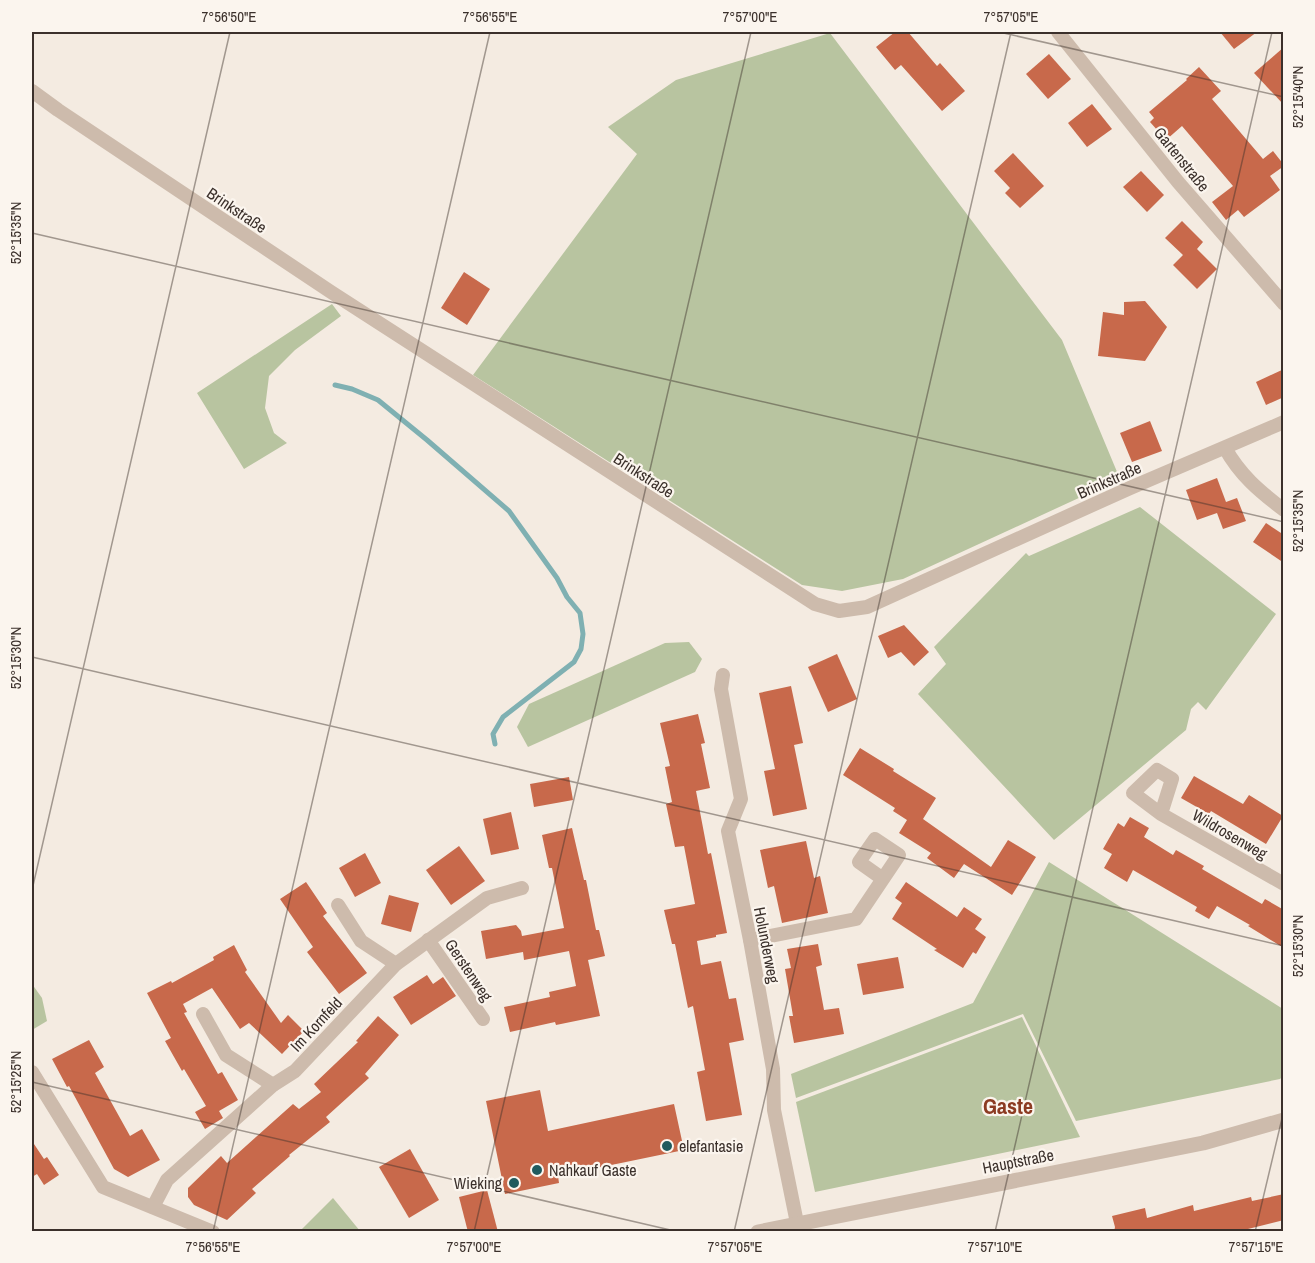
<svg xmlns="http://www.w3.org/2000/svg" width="1315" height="1263" viewBox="0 0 1315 1263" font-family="'Archivo Narrow',sans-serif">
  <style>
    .green { fill: #b8c4a0 }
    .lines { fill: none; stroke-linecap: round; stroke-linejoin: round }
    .stream { stroke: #7fb0b2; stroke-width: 5 }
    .building { fill: #c8694b }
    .minor { stroke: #cdbbac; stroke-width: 14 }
    .tertiary { stroke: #cdbbac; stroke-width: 15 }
    .ticks { fill: none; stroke: #3b302b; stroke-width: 1.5; stroke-opacity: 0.45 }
    .poi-dot { fill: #1f5a5e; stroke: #fbf5ee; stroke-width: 2 }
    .labels { text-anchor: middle; stroke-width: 4.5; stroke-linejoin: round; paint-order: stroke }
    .street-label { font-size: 16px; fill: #3b302b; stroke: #fbf5ee }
    .poi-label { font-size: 16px; fill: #3b302b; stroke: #fbf5ee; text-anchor: start }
    .district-label { font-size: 22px; font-weight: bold; fill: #8c3b22; stroke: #fbf5ee }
    .neatline { fill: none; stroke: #3b302b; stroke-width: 2 }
    .ticks-label { font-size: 15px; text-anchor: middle; fill: #3b302b }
  </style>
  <rect width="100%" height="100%" fill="#f4ebe1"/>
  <!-- green -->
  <g class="green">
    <path d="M830,33L1062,340L1120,479L903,579L842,591L802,585L473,375L637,154L608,127L676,80Z"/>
    <path d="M332,304L341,316L295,350L269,376L265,408L274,433L287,443L244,469L197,393Z"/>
    <path d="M1140,507L1276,614L1206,710L1198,702L1191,709L1186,730L1054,840L918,694L946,664L934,647L1026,553L1029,556Z"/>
    <path d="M689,642L702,659L695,672L528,747L517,727L529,704L665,643Z"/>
    <path d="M1049,862L1283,1009V1076L1280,1079L1076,1121L1023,1014L796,1098L791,1074L973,1003Z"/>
    <path d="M32,984L42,998L47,1021L32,1030Z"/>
    <path d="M1022,1017L1080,1137L815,1192L796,1102Z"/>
    <path d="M333,1198L360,1231H300Z"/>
  </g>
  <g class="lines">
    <!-- stream -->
    <path class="stream" d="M335,385L352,389L378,400L427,440L509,511L557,578L567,597L580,613L583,634L581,649L574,662L503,717L493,734L495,744"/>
  </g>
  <!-- building -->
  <g class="building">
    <path d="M895,32H908L937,66L940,63L965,91L942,111L901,65L895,70L876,47Z"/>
    <path d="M1220,32H1257L1234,49Z"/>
    <path d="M1284,47V105L1254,73Z"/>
    <path d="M1049,54L1071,79L1048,99L1026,74Z"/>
    <path d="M1199,67L1221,91L1212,99L1263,159L1273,151L1284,165V166L1270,176L1280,190L1244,217L1238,210L1226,220L1212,202L1233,186L1182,126L1166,140L1150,122L1154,118L1149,112L1187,80L1186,79Z"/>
    <path d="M1092,104L1112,129L1087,147L1068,123Z"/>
    <path d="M1013,153L1044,186L1020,208L1005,193L1010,188L994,171Z"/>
    <path d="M1141,171L1164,195L1147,212L1123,187Z"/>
    <path d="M1182,221L1203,242L1197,249L1217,269L1197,289L1173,265L1183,255L1165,238Z"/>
    <path d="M464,272L490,289L467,325L441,308Z"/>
    <path d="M1145,301L1167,327L1145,361L1098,356L1103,312L1124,315V302Z"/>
    <path d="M1284,369V397L1266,405L1256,382Z"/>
    <path d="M1150,421L1162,451L1132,462L1120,433Z"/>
    <path d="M1217,478L1226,502L1237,498L1246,521L1223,529L1217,513L1197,520L1186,490Z"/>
    <path d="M1266,523L1284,535V563L1253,542Z"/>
    <path d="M904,625L929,652L914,666L901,652L888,658L878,636Z"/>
    <path d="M837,654L857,699L828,712L808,667Z"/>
    <path d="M791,686L803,743L794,745L807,809L773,816L764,771L775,769L759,693Z"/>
    <path d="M698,714L705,743L701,744L710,788L696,791L708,854L711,853L727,933L716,935V937L697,941L701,965L721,961L729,999L736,998L744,1040L729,1043L742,1115L706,1121L697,1072L705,1070L693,1006L688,1008L675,944H672L664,910L695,904L684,846L675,847L666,804L672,802L665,767L670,766L660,723Z"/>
    <path d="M860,748L894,769L893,771L936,798L923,819L991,867L1008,840L1036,857L1012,895L964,864L954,878L927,858L931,853L899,833L907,820L893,811L895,808L843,775Z"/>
    <path d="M1194,776L1243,804L1249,795L1283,816L1266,844L1211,811L1209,814L1181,798Z"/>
    <path d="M569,777L573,800L534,807L530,784Z"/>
    <path d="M511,812L519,849L491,855L483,819Z"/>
    <path d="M1130,817L1149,828L1144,837L1173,855L1176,850L1204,866L1202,869L1262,904L1265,899L1284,910V948L1248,926L1250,925L1217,906L1209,919L1195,911L1197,907L1133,870L1127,882L1104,868L1112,854L1103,849L1118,823L1124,827Z"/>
    <path d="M572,828L584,880H586L596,930H599L605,956L588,960L600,1016L556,1025L555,1022L510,1032L504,1007L550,997L549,992L576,986L569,951L524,960L523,952L486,959L481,931L516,925L521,931L522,936L564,928L552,868H549L542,835Z"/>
    <path d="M806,841L814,878L820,876L828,913L782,923L774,886L768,888L760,850Z"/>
    <path d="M459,846L485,881L451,905L426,870Z"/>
    <path d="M365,853L381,883L355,897L339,868Z"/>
    <path d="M306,882L327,913L323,916L367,973L339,994L307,952L313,947L280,899Z"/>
    <path d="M906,882L957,917L964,907L982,919L975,929L986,937L976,954L973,952L963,968L934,950L937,949L892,919L902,903L895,898Z"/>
    <path d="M389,895L419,903L411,932L381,924Z"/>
    <path d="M818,944L822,965L816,967L824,1010L839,1008L844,1034L794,1043L789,1016H793L785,969L791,968L787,949Z"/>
    <path d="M234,945L247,970L245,972L281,1023L288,1015L304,1031L282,1054L249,1023L240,1029L212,988L183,1004L187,1012L184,1013L218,1074L222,1072L238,1100L219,1111L223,1118L205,1129L195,1112L206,1106L184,1069L182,1071L165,1041L171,1038L147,993L171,981L172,983L214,960L213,957Z"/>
    <path d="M898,957L904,988L863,995L857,964Z"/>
    <path d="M427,975L433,984L443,977L456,996L411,1025L393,997Z"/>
    <path d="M378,1016L399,1035L365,1074L369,1078L326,1117L330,1122L289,1155L290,1156L252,1189L256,1193L227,1220L194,1205L188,1197V1188L221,1156L227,1163L293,1104L299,1109L321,1092L314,1084L358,1042L356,1041Z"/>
    <path d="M89,1040L104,1067L95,1073L130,1136L142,1129L160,1160L128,1177L114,1169L69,1086L67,1087L52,1059Z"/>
    <path d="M540,1090L548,1131L674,1104L684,1150L558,1176L559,1183L505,1194L486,1101Z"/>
    <path d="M32,1141L44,1159L47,1157L59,1175L44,1185L37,1174L32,1177Z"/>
    <path d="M410,1149L439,1200L409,1218L379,1167Z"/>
    <path d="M487,1190L498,1232H468L459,1197Z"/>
    <path d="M1284,1194V1220L1236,1232H1114L1115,1227L1112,1216L1145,1208L1147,1218L1193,1205L1194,1211L1251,1197L1252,1201Z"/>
  </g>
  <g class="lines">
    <!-- minor -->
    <g class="minor">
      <path d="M1058,32L1178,182L1284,304"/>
      <path d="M32,91L58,110L331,292L815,604L839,611L867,607L1130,488L1284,422"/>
      <path d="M1225,448C1240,475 1259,491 1284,510"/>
      <path d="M723,675L721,689L741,799L728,831L750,940L773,1069L774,1110L797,1223"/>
      <path d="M1161,814L1172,779L1157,770L1133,793L1161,814L1284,884"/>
      <path d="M338,905L361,941L396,964"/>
      <path d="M428,940L483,1019"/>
      <path d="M750,940L856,919L899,855L875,839L859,862L883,879"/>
      <path d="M203,1014L226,1055L273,1085"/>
      <path d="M32,1072L103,1187L213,1232"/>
      <path d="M153,1207L167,1180L273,1085L295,1071L396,964L487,898L522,888"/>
    </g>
    <!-- tertiary -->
    <path class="tertiary" d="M758,1232L1203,1143L1284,1120"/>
  </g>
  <!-- ticks -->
  <path class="ticks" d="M999,32L1284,97M32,233L1284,522M32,657L1284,946M32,890L230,32M32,1082L679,1232M213,1232L490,32M474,1232L751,32M734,1232L1011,32M995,1232L1272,32M1255,1232L1284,1110"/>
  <!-- markers -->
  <g class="poi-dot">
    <circle cx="667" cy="1146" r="6"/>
    <circle cx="537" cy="1170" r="6"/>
    <circle cx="514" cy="1183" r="6"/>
  </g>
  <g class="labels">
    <!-- street labels -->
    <g class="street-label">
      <text transform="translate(1182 159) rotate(51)" y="6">Gartenstraße</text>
      <text transform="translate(237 210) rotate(34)" y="6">Brinkstraße</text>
      <text transform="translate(644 475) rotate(33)" y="6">Brinkstraße</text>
      <text transform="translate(1109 480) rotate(-24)" y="6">Brinkstraße</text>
      <text transform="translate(1230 834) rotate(30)" y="6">Wildrosenweg</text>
      <text transform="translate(767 945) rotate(79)" y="6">Holunderweg</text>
      <text transform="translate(469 970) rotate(56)" y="6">Gerstenweg</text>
      <text transform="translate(316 1024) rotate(-47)" y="6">Im Kornfeld</text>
      <text transform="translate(1018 1161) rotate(-11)" y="6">Hauptstraße</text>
    </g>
    <!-- poi labels -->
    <g class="poi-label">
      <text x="679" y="1152">elefantasie</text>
      <text x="549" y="1176">Nahkauf Gaste</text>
      <text x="502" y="1189" text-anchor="end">Wieking</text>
    </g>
    <!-- district labels -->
    <g class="district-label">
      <text x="1008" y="1114">Gaste</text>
    </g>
  </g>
  <!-- border -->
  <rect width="1315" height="1263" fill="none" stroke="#fbf5ee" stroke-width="66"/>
  <rect x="33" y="33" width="1249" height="1197" class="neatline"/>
  <g class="ticks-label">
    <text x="229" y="22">7°56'50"E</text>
    <text x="490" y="22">7°56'55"E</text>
    <text x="750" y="22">7°57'00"E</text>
    <text x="1011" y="22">7°57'05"E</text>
    <text transform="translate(1298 97) rotate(-90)" y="5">52°15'40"N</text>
    <text transform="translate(16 233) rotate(-90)" y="5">52°15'35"N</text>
    <text transform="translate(1298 521) rotate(-90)" y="5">52°15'35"N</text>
    <text transform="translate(16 658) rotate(-90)" y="5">52°15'30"N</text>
    <text transform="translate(1298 946) rotate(-90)" y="5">52°15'30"N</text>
    <text transform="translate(16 1082) rotate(-90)" y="5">52°15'25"N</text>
    <text x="213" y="1252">7°56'55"E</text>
    <text x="474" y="1252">7°57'00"E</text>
    <text x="735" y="1252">7°57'05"E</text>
    <text x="995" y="1252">7°57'10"E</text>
    <text x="1256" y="1252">7°57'15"E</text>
  </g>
</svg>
